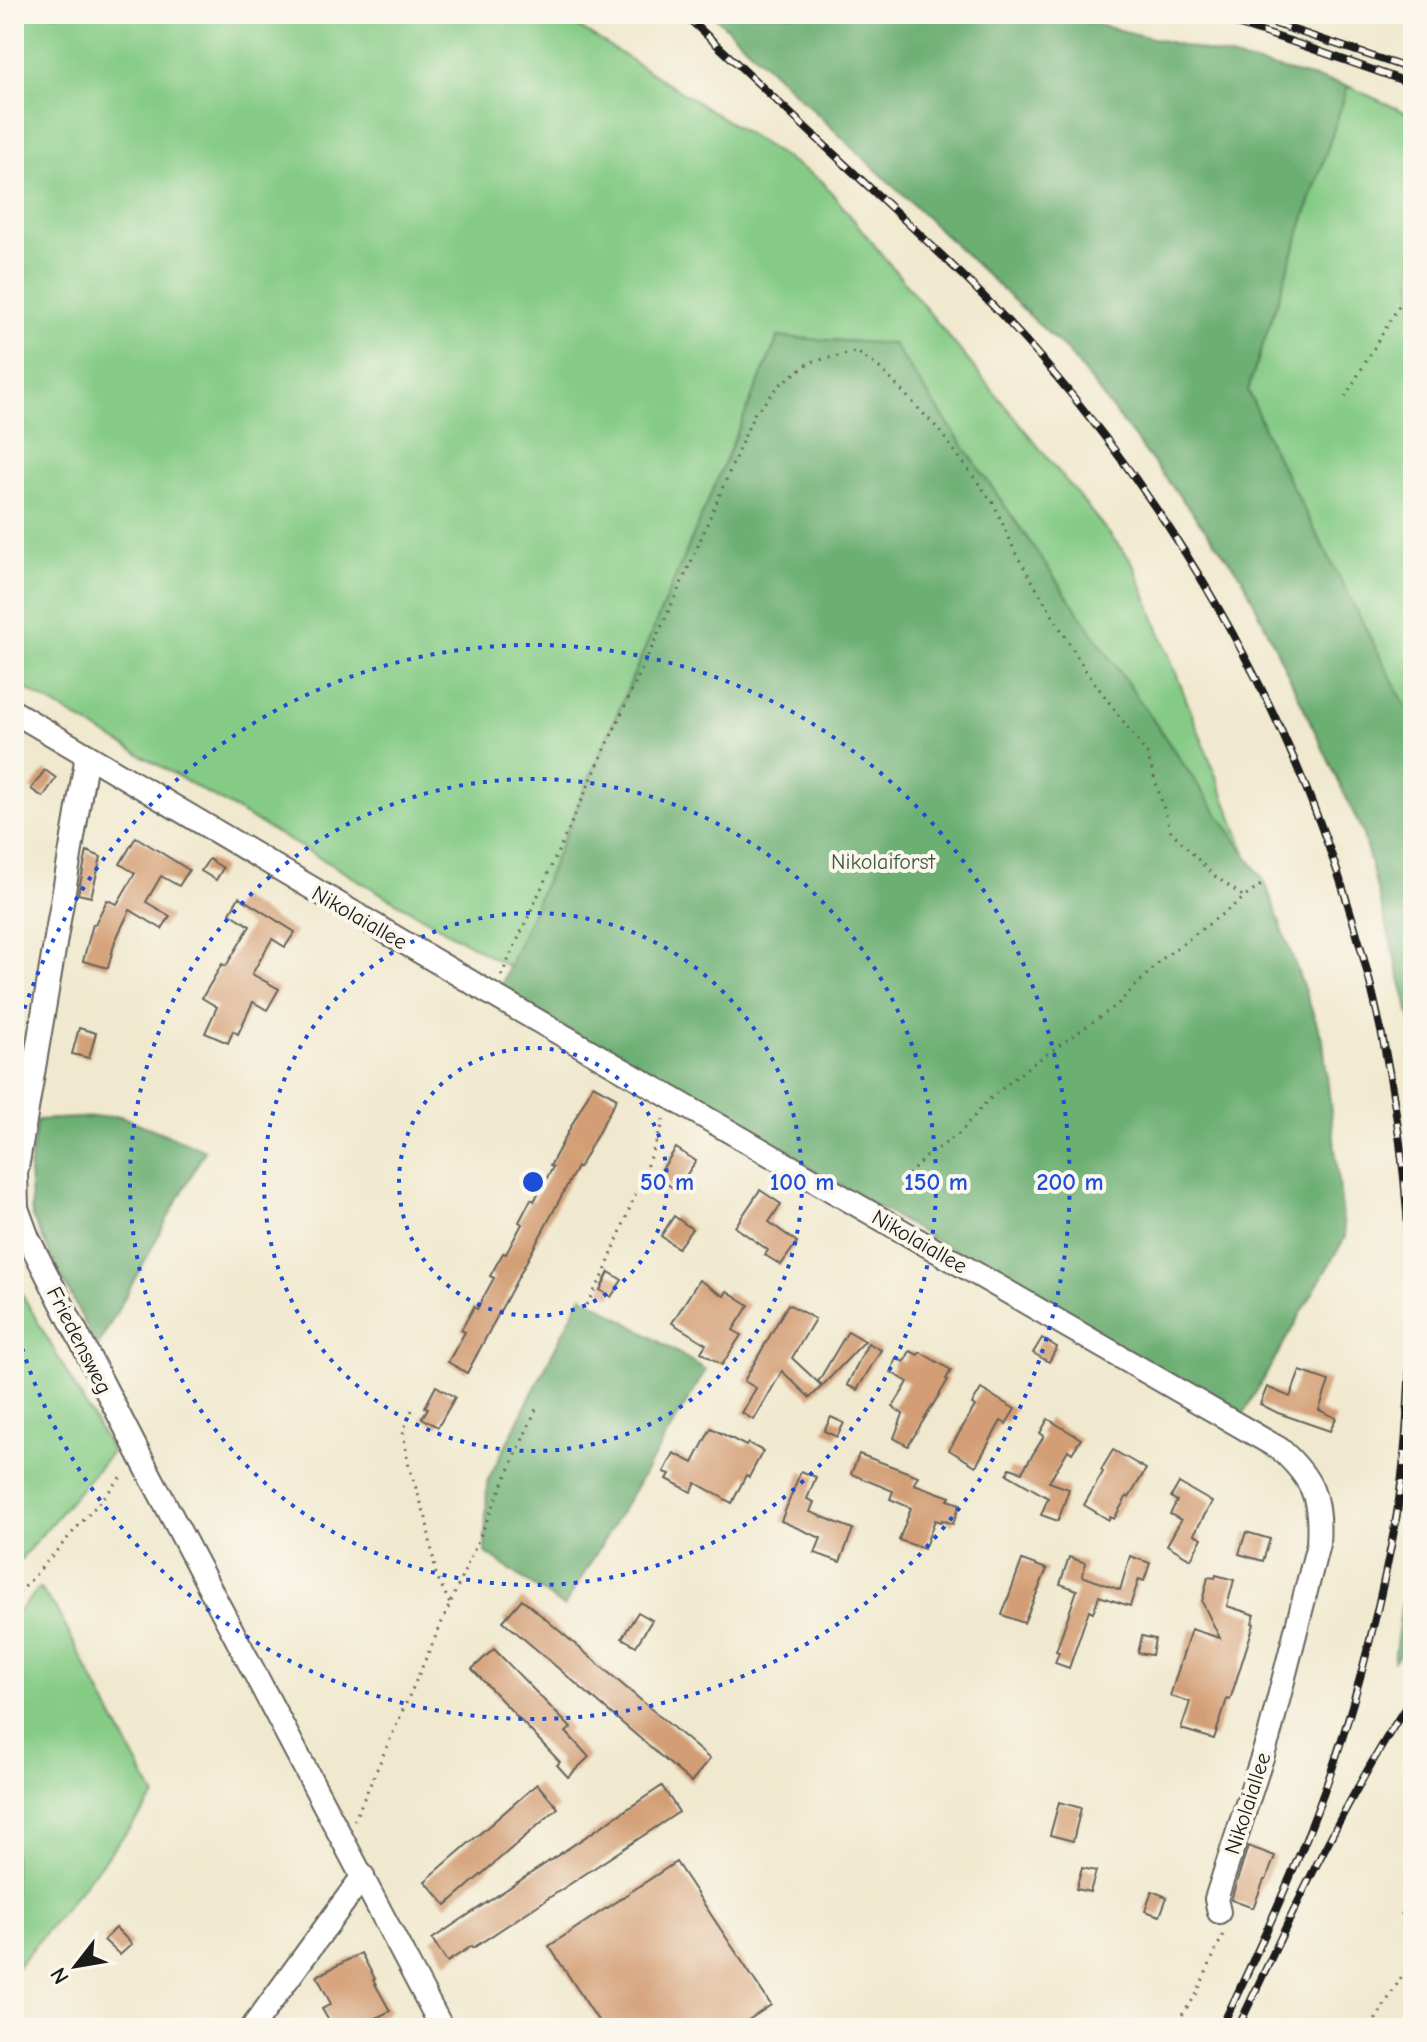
<svg xmlns="http://www.w3.org/2000/svg" width="1427" height="2042" viewBox="0 0 1427 2042" font-family="'Comic Neue',sans-serif">
  <style>
    .green { fill: #85cb86; stroke: #507451; stroke-width: 2 }
    .forest { fill: #6caf73; stroke: #446648; stroke-width: 2 }
    .building { fill: #d39e74 }
    .lines { fill: none; stroke-linecap: round; stroke-linejoin: round }
    .minor-casing { stroke: #66645b; stroke-width: 26 }
    .path { stroke: #66645b; stroke-width: 3; stroke-dasharray: 2 6; stroke-linecap: butt }
    .minor { stroke: #fff; stroke-width: 22 }
    .rail-casing { stroke: #1c1c1c; stroke-width: 8 }
    .rail { stroke: #fbf7ec; stroke-width: 5; stroke-dasharray: 15; stroke-linecap: butt }
    .ring { fill: none; stroke: #1d4ed8; stroke-width: 4; stroke-dasharray: 4 8 }
    .labels { text-anchor: middle; stroke-width: 8; stroke-linejoin: round; paint-order: stroke }
    .park-label { font-size: 22px; fill: #415941; stroke: #fbf7ec }
    .street-label { font-size: 22px; fill: #1c1c1c; stroke: #fbf7ec }
    .centre { fill: #1d4ed8; stroke: #fbf7ec; stroke-width: 4 }
    .ring-label { font-size: 24px; text-anchor: middle; font-weight: bold; fill: #1d4ed8; stroke: #fbf7ec; stroke-width: 8; stroke-linejoin: round; paint-order: stroke }
  </style>
  <rect width="100%" height="100%" fill="#fbf7ec"/>
  <filter id="ink" filterUnits="userSpaceOnUse"><feTurbulence type="fractalNoise" baseFrequency=".0125" numOctaves="2"/><feDisplacementMap in="SourceGraphic" scale="16" xChannelSelector="R" yChannelSelector="G"/><feConvolveMatrix kernelMatrix="1 2 1 2 8 2 1 2 1" color-interpolation-filters="sRGB"/></filter>
  <filter id="wash" filterUnits="userSpaceOnUse"><feTurbulence type="fractalNoise" baseFrequency=".006" numOctaves="4" result="noise"/><feDisplacementMap in="SourceGraphic" scale="32" xChannelSelector="R" yChannelSelector="G"/><feGaussianBlur stdDeviation="1.8" result="paint"/><feColorMatrix in="noise" values="0 0 0 0 0 0 0 0 0 0 0 0 0 0 0 0 0 1.4 0 .05"/><feComposite in="paint" operator="in"/></filter>
  <g filter="url(#wash)">
    <rect width="100%" height="100%" fill="#f0e9cf"/>
    <!-- green -->
    <g class="green">
      <path d="M14,14H558L822,181L1133,563L1248,858L893,344L778,337L509,967L14,682Z"/>
      <path d="M1348,86L1413,116V726L1411,718L1271,446L1248,390Z"/>
      <path d="M14,1280L112,1452L14,1567Z"/>
      <path d="M39,1588L55,1607L155,1797L14,1971V1617Z"/>
    </g>
    <!-- forest -->
    <g class="forest">
      <path d="M712,14H1054L1348,86L1248,390L1271,446L1412,718L1413,726V1028L1362,831L1242,577L1068,352Z"/>
      <path d="M778,337L893,344L1265,882L1323,1041L1345,1237L1242,1416L499,990Z"/>
      <path d="M120,1116L205,1150L97,1348L32,1217L29,1170L37,1120Z"/>
      <path d="M582,1295L706,1370L564,1607L485,1552L487,1482Z"/>
      <path d="M1413,1519V1641L1394,1661Z"/>
    </g>
    <g id="blocks">
      <!-- building -->
      <g class="building">
        <path d="M45,770L56,778L43,797L31,789Z"/>
        <path d="M136,837L189,870L179,886L161,876L146,902L170,916L162,929L130,910L115,941L108,968L83,961L93,924H95L107,900L117,904L135,873L120,864Z"/>
        <path d="M87,851L101,857L91,897L78,894Z"/>
        <path d="M209,859L223,868L216,880L201,871Z"/>
        <path d="M239,897L295,932L285,947L272,939L252,974L279,989L267,1010L253,1002L238,1034L233,1031L228,1043L205,1033L217,1007L202,998L222,964L226,966L250,926L230,913Z"/>
        <path d="M79,1028L96,1033L89,1058L72,1054Z"/>
        <path d="M593,1085L617,1098L579,1168L577,1167L467,1373L448,1362L465,1332L461,1330L474,1307L477,1309L494,1278L490,1276L503,1253L506,1254L522,1224L519,1222L531,1199L534,1201L553,1167L550,1166Z"/>
        <path d="M676,1148L696,1161L676,1190L657,1177Z"/>
        <path d="M760,1190L781,1204L769,1222L797,1242L781,1265L765,1255L768,1250L735,1227Z"/>
        <path d="M674,1216L692,1229L678,1248L661,1236Z"/>
        <path d="M609,1272L622,1280L611,1297L600,1290Z"/>
        <path d="M699,1280L724,1296L727,1291L749,1305L733,1330L741,1335L722,1365L701,1352L706,1344L672,1323Z"/>
        <path d="M788,1304L815,1319L792,1358L822,1386L810,1398L782,1371L754,1420L742,1413L756,1388L744,1381Z"/>
        <path d="M848,1331L865,1341L823,1385L818,1382Z"/>
        <path d="M1042,1338L1057,1347L1049,1362L1033,1353Z"/>
        <path d="M868,1343L881,1350L857,1390L847,1385Z"/>
        <path d="M910,1351L918,1355L920,1352L951,1370L946,1379L948,1380L908,1446L894,1438L903,1414L893,1407L908,1382L891,1372L896,1358L904,1362Z"/>
        <path d="M1300,1371L1329,1381L1319,1410L1336,1418L1330,1431L1278,1413L1260,1404L1267,1387L1290,1397Z"/>
        <path d="M436,1386L455,1397L438,1427L422,1418L428,1408L425,1407Z"/>
        <path d="M981,1389L1015,1409L1006,1424L1001,1421L976,1466L949,1450L975,1406L972,1404Z"/>
        <path d="M831,1417L844,1423L837,1437L824,1431Z"/>
        <path d="M1048,1419L1081,1439L1072,1453L1068,1450L1049,1482L1069,1489L1058,1521L1041,1515L1048,1498L1007,1474L1010,1468L1022,1472L1044,1436L1040,1433Z"/>
        <path d="M711,1428L746,1446L748,1443L763,1451L749,1477L746,1475L732,1503L696,1483L691,1492L667,1479L670,1474L664,1472L674,1453L693,1463Z"/>
        <path d="M1113,1450L1146,1469L1129,1498L1127,1496L1114,1519L1110,1517L1109,1520L1084,1505L1103,1472L1101,1470Z"/>
        <path d="M859,1454L918,1476L914,1484L950,1497L948,1500L960,1504L953,1524L942,1520L941,1522L935,1520L924,1549L899,1540L911,1508L890,1499L893,1491L851,1474Z"/>
        <path d="M801,1471L816,1477L807,1499L814,1502L810,1512L853,1529L840,1562L815,1553L821,1538L781,1521Z"/>
        <path d="M1179,1483L1212,1502L1194,1534L1202,1538L1191,1559L1167,1545L1181,1520L1170,1514L1177,1501L1171,1497Z"/>
        <path d="M1246,1532L1270,1539L1263,1561L1239,1554Z"/>
        <path d="M1130,1556L1150,1563L1144,1581L1139,1579L1130,1606L1099,1596L1093,1612L1089,1610L1069,1668L1055,1663L1059,1652L1056,1651L1077,1590L1060,1584L1069,1557L1086,1563L1082,1576L1120,1590Z"/>
        <path d="M1022,1560L1047,1569L1024,1623L1002,1615Z"/>
        <path d="M1216,1575L1234,1580L1227,1606L1255,1615L1252,1623L1254,1624L1230,1700L1227,1699L1214,1739L1181,1729L1190,1702L1170,1696L1191,1629L1220,1638L1202,1602L1208,1577L1215,1578Z"/>
        <path d="M522,1599L710,1759L691,1782L503,1621Z"/>
        <path d="M638,1612L652,1620L636,1646L622,1638Z"/>
        <path d="M1142,1636L1155,1639L1152,1655L1138,1653Z"/>
        <path d="M494,1649L571,1728L566,1732L589,1757L568,1777L557,1765L560,1762L472,1669Z"/>
        <path d="M537,1784L558,1808L446,1905L425,1881Z"/>
        <path d="M662,1786L679,1812L473,1948L472,1946L447,1962L432,1939Z"/>
        <path d="M1059,1802L1081,1808L1073,1841L1050,1835Z"/>
        <path d="M1248,1846L1275,1856L1266,1880H1264L1253,1908L1231,1900Z"/>
        <path d="M676,1862L771,2005L736,2028H603L549,1946Z"/>
        <path d="M1082,1868L1096,1871L1090,1892L1076,1889Z"/>
        <path d="M1152,1891L1167,1897L1160,1916L1145,1911Z"/>
        <path d="M116,1928L132,1944L120,1955L104,1940Z"/>
        <path d="M361,1953L375,1979L373,1980L390,2011L376,2018L381,2028H360L355,2019L339,2028H333L322,2009L331,2004L317,1976Z"/>
      </g>
    </g>
  </g>
  <g filter="url(#ink)">
    <use href="#blocks" fill-opacity="0" stroke="#66645b" stroke-width="2"/>
    <g class="lines">
      <!-- minor casing -->
      <g class="minor-casing">
        <g id="minor">
          <path d="M14,712L493,995L1280,1449C1313,1479 1321,1498 1318,1544L1269,1736L1216,1899L1219,1912"/>
          <path d="M87,755L16,1174L17,1208L28,1238L140,1456L442,2028"/>
          <path d="M252,2028L363,1876"/>
        </g>
      </g>
      <!-- path -->
      <g class="path">
        <path d="M1345,397L1413,282"/>
        <path d="M501,976L691,562L754,414L781,384L810,362L857,352L881,369L938,429L994,504L1016,554L1084,668L1147,754L1171,831L1212,874L1244,897"/>
        <path d="M903,1181L924,1158L960,1133L987,1101L1027,1068L1117,1005L1162,959L1265,882"/>
        <path d="M586,1305L603,1276L663,1124V1116"/>
        <path d="M412,1410L403,1431L409,1467L426,1518L436,1574L450,1604"/>
        <path d="M14,1599L125,1473"/>
        <path d="M354,1821L537,1407"/>
        <path d="M1413,1891L1402,1914L1413,1918"/>
        <path d="M1173,2028L1196,1995L1224,1932"/>
        <path d="M1377,2028L1376,2019L1408,1966L1413,1964"/>
      </g>
      <!-- minor -->
      <use href="#minor" class="minor"/>
      <!-- rail casing -->
      <g class="rail-casing">
        <g id="rail">
          <path d="M684,14C746,72 807,129 869,187C928,242 987,296 1040,357C1281,637 1422,986 1410,1358C1408,1418 1404,1483 1392,1541C1372,1642 1345,1743 1306,1839C1280,1903 1251,1966 1221,2028"/>
          <path d="M1205,14L1290,41L1413,84"/>
          <path d="M1246,14L1413,70"/>
          <path d="M1238,2028C1292,1913 1343,1803 1413,1696"/>
        </g>
      </g>
      <!-- rail -->
      <use href="#rail" class="rail"/>
    </g>
  </g>
  <!-- distance rings -->
  <g class="ring">
    <circle cx="533" cy="1182" r="134"/>
    <circle cx="533" cy="1182" r="269"/>
    <circle cx="533" cy="1182" r="403"/>
    <path d="M14 1043A537 537 0 1 1 14 1321"/>
  </g>
  <g class="labels">
    <!-- park labels -->
    <g class="park-label">
      <text x="883" y="869">Nikolaiforst</text>
    </g>
    <!-- street labels -->
    <g class="street-label">
      <text transform="translate(360 917) rotate(30)" y="8">Nikolaiallee</text>
      <text transform="translate(920 1241) rotate(30)" y="8">Nikolaiallee</text>
      <text transform="translate(80 1340) rotate(63)" y="8">Friedensweg</text>
      <text transform="translate(1247 1803) rotate(-72)" y="8">Nikolaiallee</text>
    </g>
  </g>
  <circle cx="533" cy="1182" r="12" class="centre"/>
  <g class="ring-label">
    <text x="667" y="1190">50 m</text>
    <text x="802" y="1190">100 m</text>
    <text x="936" y="1190">150 m</text>
    <text x="1070" y="1190">200 m</text>
  </g>
  <!-- margin -->
  <rect width="1427" height="2042" fill="none" stroke="#fbf7ec" stroke-width="48"/>
  <!-- north arrow -->
  <g transform="translate(76 1966) rotate(239)" stroke="#fbf7ec" stroke-width="6" paint-order="stroke">
  <path d="M0-6L14 30L0 20L-14 30Z" fill="#1c1c1c"/>
  <text y="-12" font-size="22" font-weight="bold" text-anchor="middle" fill="#1c1c1c">N</text>
  </g>
</svg>
